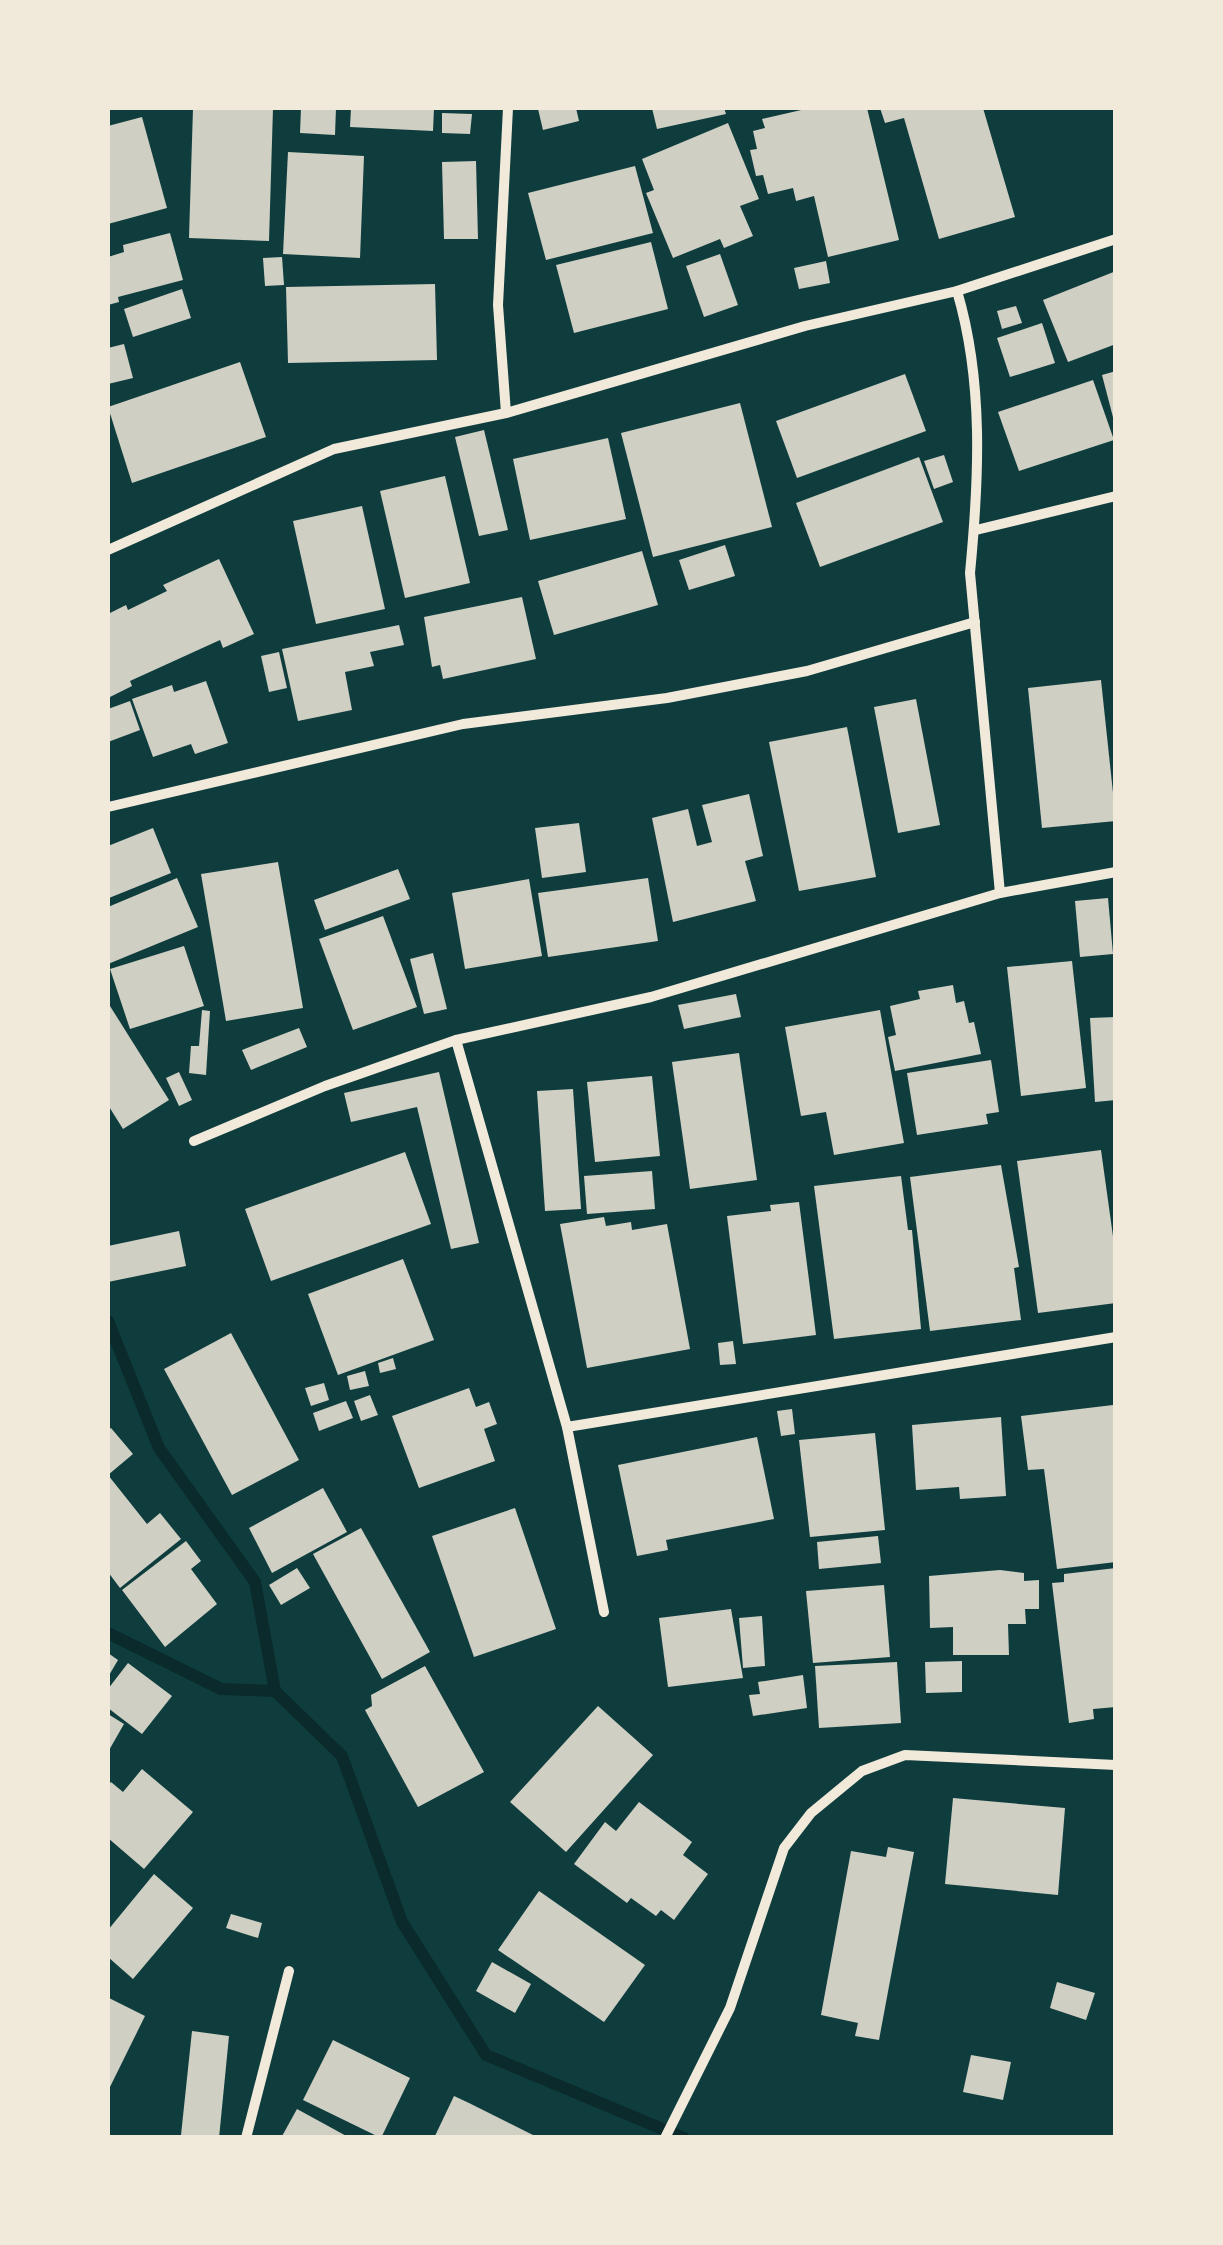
<svg xmlns="http://www.w3.org/2000/svg" width="1223" height="2245" viewBox="0 0 1223 2245" font-family="'Titillium Web',sans-serif">
  <style>
    .lines { fill: none; stroke-linecap: round; stroke-linejoin: round }
    .stream { stroke: #0a2a2b; stroke-width: 12 }
    .building { fill: #cfcfc3 }
    .minor { stroke: #f1e9da; stroke-width: 10 }
  </style>
  <rect width="100%" height="100%" fill="#0f3d3e"/>
  <g class="lines">
    <!-- stream -->
    <g class="stream">
      <path d="M108,1321L159,1448L255,1582L275,1691"/>
      <path d="M108,1633L221,1689L275,1691L342,1756L402,1922L486,2055L684,2138"/>
    </g>
  </g>
  <!-- building -->
  <g class="building">
    <path d="M193,108H273L269,241L189,238Z"/>
    <path d="M301,108H336L335,135L300,133Z"/>
    <path d="M351,108H434L433,131L350,127Z"/>
    <path d="M576,108L579,121L543,130L538,109Z"/>
    <path d="M652,108H724L726,114L657,129Z"/>
    <path d="M810,108H867L899,240L828,257L814,196L796,201L793,188L768,194L763,175L756,176L750,150L757,149L753,131L765,128L762,119Z"/>
    <path d="M880,108H983L1015,217L939,239L904,118L885,123Z"/>
    <path d="M442,113L472,114L470,134L442,133Z"/>
    <path d="M142,117L167,208L108,224V126Z"/>
    <path d="M728,123L759,199L740,206L753,236L724,248L720,239L673,258L646,193L654,190L642,159Z"/>
    <path d="M288,152L364,156L360,258L283,254Z"/>
    <path d="M476,161L478,239H444L442,162Z"/>
    <path d="M635,166L653,233L546,260L528,193Z"/>
    <path d="M170,233L183,280L118,297L119,302L108,305V257L124,252L123,245Z"/>
    <path d="M651,242L668,309L574,333L556,265Z"/>
    <path d="M720,254L738,305L704,317L686,266Z"/>
    <path d="M282,257L284,285L265,286L263,258Z"/>
    <path d="M826,261L830,283L799,289L794,268Z"/>
    <path d="M1116,271V344L1068,362L1043,300Z"/>
    <path d="M435,284L437,360L288,363L286,287Z"/>
    <path d="M182,289L191,318L133,337L124,309Z"/>
    <path d="M1016,306L1022,323L1002,329L997,311Z"/>
    <path d="M1042,323L1055,363L1010,377L997,338Z"/>
    <path d="M124,344L133,378L108,384V348Z"/>
    <path d="M240,362L266,437L132,483L108,407Z"/>
    <path d="M1116,371V421H1114L1102,375Z"/>
    <path d="M905,374L926,431L797,478L776,421Z"/>
    <path d="M1093,380L1114,440L1019,471L998,412Z"/>
    <path d="M740,403L772,527L653,557L621,433Z"/>
    <path d="M484,430L508,530L479,536L455,437Z"/>
    <path d="M608,438L626,519L530,540L513,459Z"/>
    <path d="M944,455L953,482L934,489L924,461Z"/>
    <path d="M919,457L943,522L820,567L796,503Z"/>
    <path d="M445,476L470,583L405,598L380,491Z"/>
    <path d="M362,506L385,609L316,624L293,521Z"/>
    <path d="M725,545L735,576L689,590L679,560Z"/>
    <path d="M642,551L658,605L554,635L538,581Z"/>
    <path d="M219,559L254,634L223,648L220,640L130,681L132,686L108,698V614L126,605L128,610L167,591L163,585Z"/>
    <path d="M522,597L536,659L443,679L440,665L432,667L424,617Z"/>
    <path d="M399,625L404,645L370,652L374,666L345,672L352,710L298,721L282,649Z"/>
    <path d="M279,652L287,688L269,692L261,656Z"/>
    <path d="M1101,680L1116,821L1042,828L1028,688Z"/>
    <path d="M206,681L228,743L195,754L191,744L153,757L132,699L172,685L174,692Z"/>
    <path d="M916,699L940,825L898,833L874,707Z"/>
    <path d="M130,701L140,730L108,742V709Z"/>
    <path d="M847,727L876,877L799,891L769,742Z"/>
    <path d="M749,794L763,856L745,861L756,901L673,922L652,818L688,809L697,846L712,842L702,805Z"/>
    <path d="M579,823L586,872L542,878L535,828Z"/>
    <path d="M153,828L171,873L109,898L108,846Z"/>
    <path d="M278,862L303,1008L226,1021L201,874Z"/>
    <path d="M398,869L410,899L325,930L314,900Z"/>
    <path d="M177,878L198,927L108,964V907Z"/>
    <path d="M648,878L658,941L548,957L538,893Z"/>
    <path d="M529,879L542,956L465,969L452,893Z"/>
    <path d="M1108,898L1113,954L1080,957L1075,901Z"/>
    <path d="M383,916L417,1007L353,1030L319,939Z"/>
    <path d="M184,946L204,1006L130,1029L110,969Z"/>
    <path d="M433,953L447,1009L424,1014L410,959Z"/>
    <path d="M1072,961L1086,1088L1021,1096L1007,967Z"/>
    <path d="M953,985L956,1003L964,1001L969,1023L974,1022L981,1054L895,1071L888,1037L896,1035L890,1006L920,999L918,991Z"/>
    <path d="M736,994L741,1017L684,1029L678,1005Z"/>
    <path d="M110,1006L169,1100L123,1129L108,1105Z"/>
    <path d="M202,1010L210,1011L206,1075L189,1073L191,1046H199Z"/>
    <path d="M880,1010L904,1143L834,1155L826,1112L801,1116L785,1027Z"/>
    <path d="M1116,1017V1100L1095,1102L1090,1018Z"/>
    <path d="M299,1028L307,1047L251,1070L242,1050Z"/>
    <path d="M739,1053L757,1180L690,1189L672,1062Z"/>
    <path d="M991,1060L999,1112L986,1114L988,1124L917,1135L907,1073Z"/>
    <path d="M179,1072L192,1100L179,1106L166,1078Z"/>
    <path d="M439,1072L479,1243L451,1249L417,1107L351,1122L344,1093Z"/>
    <path d="M652,1076L660,1156L595,1162L587,1082Z"/>
    <path d="M573,1089L581,1209L545,1211L537,1091Z"/>
    <path d="M1101,1150L1116,1258V1303L1038,1313L1017,1161Z"/>
    <path d="M405,1152L431,1224L271,1281L245,1209Z"/>
    <path d="M1001,1165L1019,1267L1014,1268L1021,1320L930,1331L910,1177Z"/>
    <path d="M652,1171L655,1209L587,1214L584,1176Z"/>
    <path d="M901,1176L908,1230H912L921,1329L834,1339L814,1186Z"/>
    <path d="M799,1202L816,1335L743,1344L727,1216L771,1211L770,1205Z"/>
    <path d="M604,1217L606,1226L631,1222L632,1230L667,1224L690,1349L587,1368L560,1224Z"/>
    <path d="M179,1231L186,1266L108,1282V1246Z"/>
    <path d="M403,1259L434,1340L338,1375L308,1294Z"/>
    <path d="M231,1333L299,1460L232,1495L164,1369Z"/>
    <path d="M733,1341L736,1364L720,1365L718,1343Z"/>
    <path d="M393,1358L396,1369L380,1373L378,1363Z"/>
    <path d="M365,1371L369,1386L350,1390L347,1376Z"/>
    <path d="M324,1383L329,1400L311,1406L305,1388Z"/>
    <path d="M469,1388L476,1407L489,1402L497,1424L484,1429L495,1461L419,1488L392,1416Z"/>
    <path d="M370,1395L378,1415L361,1421L354,1401Z"/>
    <path d="M346,1401L353,1418L319,1431L313,1413Z"/>
    <path d="M1113,1405L1116,1562L1057,1569L1044,1469L1028,1470L1021,1416Z"/>
    <path d="M792,1409L795,1434L781,1436L777,1411Z"/>
    <path d="M1001,1417L1006,1496L960,1499L959,1487L916,1490L912,1425Z"/>
    <path d="M111,1428L133,1454L108,1475L147,1524L160,1513L181,1539L120,1588L108,1572V1430Z"/>
    <path d="M875,1433L885,1530L810,1537L799,1440Z"/>
    <path d="M757,1437L774,1519L666,1540L668,1550L637,1556L618,1465Z"/>
    <path d="M323,1488L347,1532L272,1573L249,1528Z"/>
    <path d="M515,1508L556,1629L474,1657L432,1536Z"/>
    <path d="M361,1528L430,1652L382,1679L313,1554Z"/>
    <path d="M878,1536L881,1563L819,1569L817,1542Z"/>
    <path d="M186,1541L201,1561L191,1569L217,1604L165,1647L122,1590Z"/>
    <path d="M297,1568L310,1588L281,1605L269,1585Z"/>
    <path d="M1116,1568V1707L1093,1709L1094,1719L1069,1723L1052,1583L1064,1582V1574Z"/>
    <path d="M1000,1570L1024,1573V1581L1039,1580V1609H1025L1026,1624H1008L1009,1655H953V1627L930,1628L929,1576Z"/>
    <path d="M884,1585L890,1657L813,1663L806,1591Z"/>
    <path d="M731,1609L743,1678L668,1687L659,1618Z"/>
    <path d="M762,1616L765,1666L743,1668L739,1618Z"/>
    <path d="M108,1653L118,1660L108,1677Z"/>
    <path d="M962,1661V1692L926,1693L925,1662Z"/>
    <path d="M897,1662L901,1723L819,1728L815,1666Z"/>
    <path d="M128,1663L172,1696L142,1734L108,1708V1689Z"/>
    <path d="M425,1666L484,1772L418,1807L365,1710L372,1706L371,1695Z"/>
    <path d="M803,1675L807,1708L753,1716L749,1695L760,1694L758,1682Z"/>
    <path d="M598,1706L653,1755L566,1852L510,1802Z"/>
    <path d="M108,1714L124,1724L108,1752Z"/>
    <path d="M142,1769L193,1812L144,1869L108,1838V1786L111,1782L123,1792Z"/>
    <path d="M953,1798L1065,1808L1058,1895L945,1884Z"/>
    <path d="M639,1802L692,1842L683,1855L708,1874L674,1920L661,1910L656,1916L631,1898L627,1903L574,1864L605,1822L616,1831Z"/>
    <path d="M888,1847L914,1852L879,2040L855,2036L858,2023L821,2015L851,1851L886,1857Z"/>
    <path d="M154,1874L193,1908L133,1979L108,1957V1930Z"/>
    <path d="M539,1891L645,1965L604,2022L498,1950Z"/>
    <path d="M231,1914L262,1923L258,1938L226,1928Z"/>
    <path d="M492,1962L531,1984L515,2013L476,1991Z"/>
    <path d="M1057,1982L1095,1993L1086,2020L1050,2008Z"/>
    <path d="M109,1998L145,2016L108,2091V2000Z"/>
    <path d="M192,2031L229,2036L219,2138L181,2135Z"/>
    <path d="M333,2040L410,2078L381,2138L303,2100Z"/>
    <path d="M971,2055L1011,2062L1003,2100L963,2092Z"/>
    <path d="M454,2096L469,2103L539,2138H434Z"/>
    <path d="M297,2109L350,2138H281Z"/>
  </g>
  <g class="lines">
    <!-- minor -->
    <g class="minor">
      <path d="M957,291C984,382 979,479 970,573L1000,893"/>
      <path d="M506,413L498,305L508,108"/>
      <path d="M976,530L1116,496"/>
      <path d="M108,550L334,449L506,413L805,326L957,291L1116,239"/>
      <path d="M108,807L463,724L667,698L807,671L975,622"/>
      <path d="M456,1040L567,1427L604,1612"/>
      <path d="M194,1141L325,1086L456,1040L651,997L1000,893L1116,872"/>
      <path d="M567,1427L1116,1337"/>
      <path d="M246,2138L289,1971"/>
      <path d="M665,2138L730,2008L784,1848L811,1813L862,1771L905,1755L1116,1765"/>
    </g>
  </g>
  <!-- border -->
  <rect width="1223" height="2245" fill="none" stroke="#f1e9da" stroke-width="220"/>
</svg>
